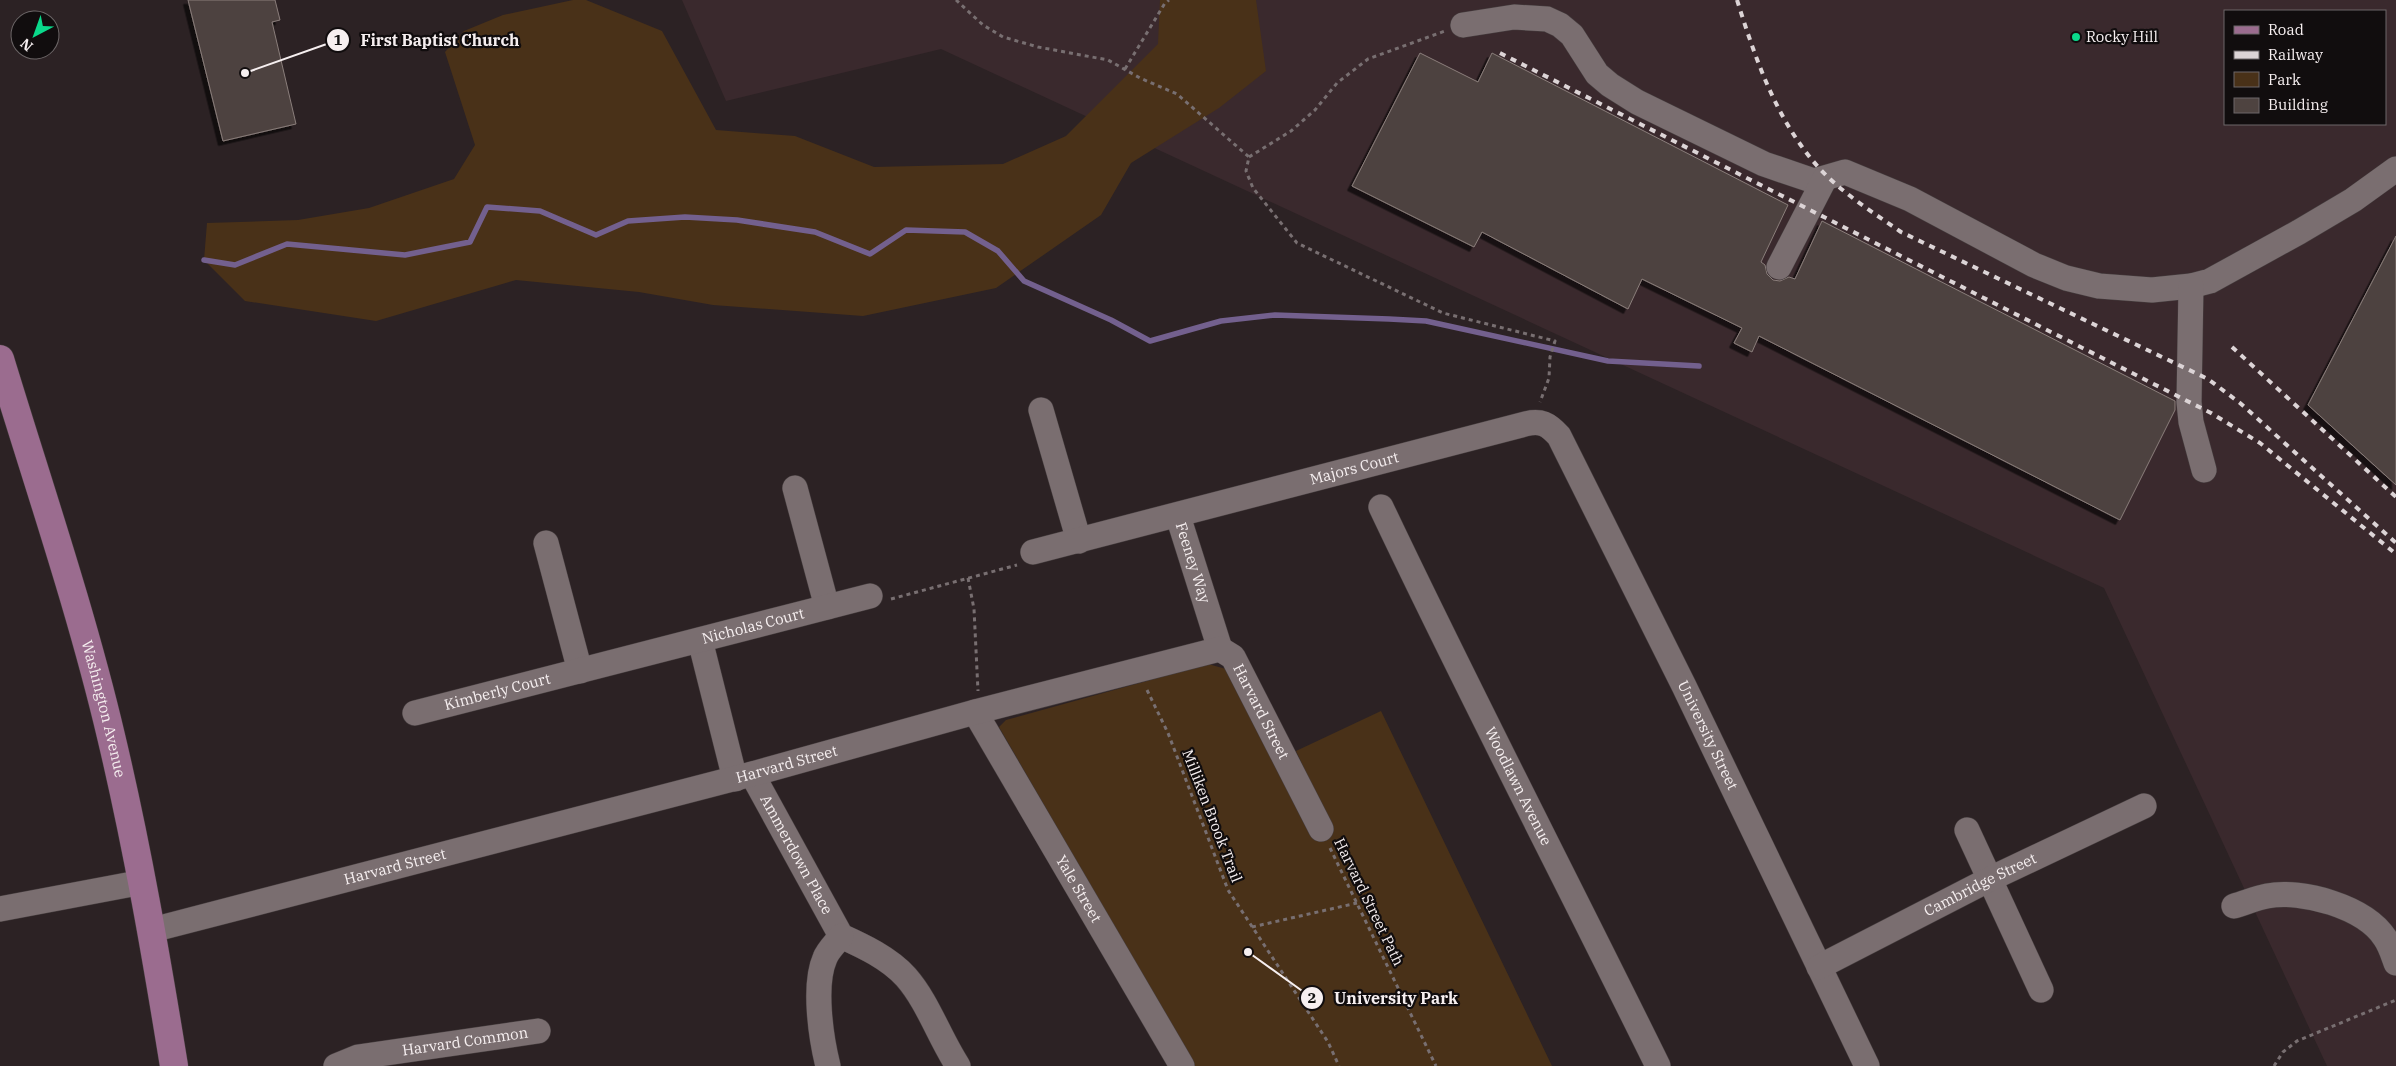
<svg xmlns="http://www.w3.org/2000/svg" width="2396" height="1066" viewBox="0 0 2396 1066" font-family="'IBM Plex Serif',serif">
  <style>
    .built { fill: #3a292d; fill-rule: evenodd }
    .green { fill: #493118 }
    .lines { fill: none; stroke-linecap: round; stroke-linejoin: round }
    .stream { stroke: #73608e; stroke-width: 5.5 }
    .building { fill: #4e4340; stroke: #8a7e7b; filter: url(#shadow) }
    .minor-casing { stroke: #463e3f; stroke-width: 26 }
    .major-casing { stroke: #463e3f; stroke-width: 29 }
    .path { stroke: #786f71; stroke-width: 3; stroke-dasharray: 4 4; stroke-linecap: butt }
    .minor { stroke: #7a6e70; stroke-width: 25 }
    .major { stroke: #9b6c8f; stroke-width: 28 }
    .rail { stroke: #dcd4d6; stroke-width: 4; stroke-dasharray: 6 6; stroke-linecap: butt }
    .poi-dot { fill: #0ad98b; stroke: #110d0e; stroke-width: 2 }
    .labels { text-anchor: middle; stroke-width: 4.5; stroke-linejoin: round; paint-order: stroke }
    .poi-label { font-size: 15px; fill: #f6eff0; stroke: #110d0e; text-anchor: start }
    .street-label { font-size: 15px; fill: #f6eff0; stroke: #110d0e }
    .leader { fill: none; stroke: #f6eff0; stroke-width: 2 }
    .callout-dot { fill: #f6eff0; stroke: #110d0e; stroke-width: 2 }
    .mark-label { font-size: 15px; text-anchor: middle; font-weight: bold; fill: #111 }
    .callout-label { font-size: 16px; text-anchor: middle; font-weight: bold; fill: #f6eff0; stroke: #110d0e; stroke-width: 4.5; stroke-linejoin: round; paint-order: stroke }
  </style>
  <defs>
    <filter id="shadow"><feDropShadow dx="-4.5" dy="4.5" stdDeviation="0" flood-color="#0009"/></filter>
  </defs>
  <rect width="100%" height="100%" fill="#2c2224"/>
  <!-- built -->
  <path class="built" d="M682,0H2396V1066H2327L2104,588L941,49L726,101ZM2225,11H2385V124H2225Z"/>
  <!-- green -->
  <g class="green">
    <path d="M573,0H586L662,31L716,130L795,136L874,167L1003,164L1066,136L1158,44L1160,0H1256L1266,71L1219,108L1131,163L1101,215L996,288L863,316L713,305L639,292L516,280L376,321L245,301L204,260L207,223L298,220L369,208L454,179L475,145L445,52L464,31L503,15Z"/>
    <path d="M1208,664L1226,669L1312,838L1333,831L1296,751L1381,711L1552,1066H1195L999,727L1006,720Z"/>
  </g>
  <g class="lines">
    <!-- stream -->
    <path class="stream" d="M204,260L235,265L287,244L405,255L470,242L487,207L540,211L596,235L628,221L685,217L737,220L815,232L870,254L906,230L965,232L998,251L1024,281L1111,320L1150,341L1221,321L1275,315L1389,319L1426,321L1608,361L1699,366"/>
  </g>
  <!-- building -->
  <g class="building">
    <path d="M188,0H275L280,20L272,22L296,124L223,141Z"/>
    <path d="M1420,53L1478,82L1492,53L1788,205L1761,262L1765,265L1767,274L1773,280L1780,281L1789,277L1795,279L1822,221L2175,401V410L2120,520L1759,336L1752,352L1734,343L1742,328L1642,279L1628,309L1482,232L1474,247L1352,186Z"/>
    <path d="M2396,236V485L2308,405Z"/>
  </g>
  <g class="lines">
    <!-- minor casing -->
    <g class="minor-casing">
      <g id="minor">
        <path d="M1463,25L1514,17L1547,19L1560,25L1572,35L1597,74L1610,85L1637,102L1764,164L1814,181L1845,172L1910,199L2034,265L2066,278L2099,286L2152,290L2191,286L2210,281L2299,232L2353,200L2396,169"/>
        <path d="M1779,267L1824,180"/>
        <path d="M2191,286L2189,402L2191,422L2204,470"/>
        <path d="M1041,410L1079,541"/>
        <path d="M795,488L827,607"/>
        <path id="s1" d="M1381,507C1470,695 1566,879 1658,1066"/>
        <path id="s2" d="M1178,516L1220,649"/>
        <path d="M546,543L580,671"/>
        <path id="s3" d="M1033,552L1525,424C1541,420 1548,424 1559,436L1684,686L1867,1066"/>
        <path d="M700,640L735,779"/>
        <path id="s4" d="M975,712L1182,1066"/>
        <path id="s5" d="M415,713L870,596"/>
        <path id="s6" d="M752,774L841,936C863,946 889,958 906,977C928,1002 939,1037 958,1066"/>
        <path d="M1967,830L2041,990"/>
        <path d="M2234,906C2245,903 2256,898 2267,896C2302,889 2365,907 2385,938C2390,945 2393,955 2396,963"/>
        <path d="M0,909L143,882"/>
        <path id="s7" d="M152,930L752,774L975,712L1220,649L1233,657L1321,829"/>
        <path id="s8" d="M1819,967L1990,879L2144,806"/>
        <path id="s9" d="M336,1066L358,1057L538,1031"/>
        <path d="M828,1066C821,1038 813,985 825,958C828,950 836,943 841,936"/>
      </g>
    </g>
    <!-- major casing -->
    <g class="major-casing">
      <g id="major">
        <path id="s10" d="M0,359C38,484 81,609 111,736C137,845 156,955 174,1066"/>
      </g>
    </g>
    <!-- path -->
    <g class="path">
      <path d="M956,0L983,25L1003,37L1038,47L1108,60L1140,78L1177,94L1249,157L1246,171L1253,188L1297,243L1443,313L1555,341L1550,357L1549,378L1540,402"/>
      <path d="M1125,69L1165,3L1169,0"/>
      <path d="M1249,157L1291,131L1315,110L1337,83L1368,59L1445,31"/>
      <path d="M968,578L974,609L978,691"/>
      <path d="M891,599L1017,565"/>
      <path d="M1147,690L1168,733L1228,890L1328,1042L1339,1066"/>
      <path d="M1330,848L1436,1066"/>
      <path d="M1252,927L1357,903"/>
      <path d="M2274,1066L2283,1052L2297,1041L2396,1000"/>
    </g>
    <!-- minor -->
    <use href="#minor" class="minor"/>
    <!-- major -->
    <use href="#major" class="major"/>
    <!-- rail -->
    <g class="rail">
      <path d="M1737,0C1755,57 1774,114 1813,161C1837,190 1871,211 1901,232L2208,379L2240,403L2396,543"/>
      <path d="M1500,53L2211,413L2260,443L2396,554"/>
      <path d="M2232,347L2396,497"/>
    </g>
  </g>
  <!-- markers -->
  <circle class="poi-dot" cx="2076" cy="37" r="5"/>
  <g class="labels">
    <!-- poi labels -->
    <g class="poi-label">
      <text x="2086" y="42">Rocky Hill</text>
    </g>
    <!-- street labels -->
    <g class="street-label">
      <text dy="5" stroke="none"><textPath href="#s3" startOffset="332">Majors Court</textPath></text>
      <text dy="5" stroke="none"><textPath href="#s2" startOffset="49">Feeney Way</textPath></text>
      <text dy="5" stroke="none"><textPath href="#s5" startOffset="349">Nicholas Court</textPath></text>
      <text dy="5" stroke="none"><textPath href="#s5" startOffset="85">Kimberly Court</textPath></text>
      <text dy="5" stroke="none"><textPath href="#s10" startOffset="365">Washington Avenue</textPath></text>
      <text dy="5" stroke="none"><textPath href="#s7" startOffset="1181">Harvard Street</textPath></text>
      <text dy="5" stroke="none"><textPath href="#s3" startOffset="881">University Street</textPath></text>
      <text dy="5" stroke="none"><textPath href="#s7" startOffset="656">Harvard Street</textPath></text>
      <text dy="5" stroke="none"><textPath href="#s1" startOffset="311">Woodlawn Avenue</textPath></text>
      <text transform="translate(1212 816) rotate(69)" y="5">Milliken Brook Trail</text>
      <text dy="5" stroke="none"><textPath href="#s6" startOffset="92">Ammerdown Place</textPath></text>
      <text dy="5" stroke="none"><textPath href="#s7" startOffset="251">Harvard Street</textPath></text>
      <text dy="5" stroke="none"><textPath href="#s8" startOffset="181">Cambridge Street</textPath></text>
      <text dy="5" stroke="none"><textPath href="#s4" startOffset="205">Yale Street</textPath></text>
      <text transform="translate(1369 902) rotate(64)" y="5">Harvard Street Path</text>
      <text dy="5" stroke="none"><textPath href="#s9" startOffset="132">Harvard Common</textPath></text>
    </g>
  </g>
  <!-- callouts -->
  <path class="leader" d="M245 73L338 40M1248 952L1312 998"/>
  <g class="callout-dot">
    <circle cx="245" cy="73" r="5"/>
    <circle cx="1248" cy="952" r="5"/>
    <circle cx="338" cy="40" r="12"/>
    <circle cx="1312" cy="998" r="12"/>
  </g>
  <g class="mark-label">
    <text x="338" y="45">1</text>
    <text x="1312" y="1003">2</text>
  </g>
  <g class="callout-label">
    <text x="440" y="46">First Baptist Church</text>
    <text x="1396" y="1004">University Park</text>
  </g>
  <!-- legend -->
  <rect x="2224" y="10" width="162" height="115" fill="#110d0e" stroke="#6d6768"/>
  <rect x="2234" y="26" width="25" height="8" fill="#9b6c8f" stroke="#6d6768"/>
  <text x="2268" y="35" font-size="15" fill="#f6eff0">Road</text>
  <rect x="2234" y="51" width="25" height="8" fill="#dcd4d6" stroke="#6d6768"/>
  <text x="2268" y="60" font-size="15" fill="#f6eff0">Railway</text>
  <rect x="2234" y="72" width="25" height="15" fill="#493118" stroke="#6d6768"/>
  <text x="2268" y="85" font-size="15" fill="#f6eff0">Park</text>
  <rect x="2234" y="98" width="25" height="15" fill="#4e4340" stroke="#6d6768"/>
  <text x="2268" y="110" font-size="15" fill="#f6eff0">Building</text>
  <!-- north arrow -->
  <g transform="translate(35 35) rotate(221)"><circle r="24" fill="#110d0e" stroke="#6d6768"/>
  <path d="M0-4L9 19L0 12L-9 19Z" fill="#0ad98b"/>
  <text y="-8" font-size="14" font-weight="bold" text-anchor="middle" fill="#f6eff0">N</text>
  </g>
</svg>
